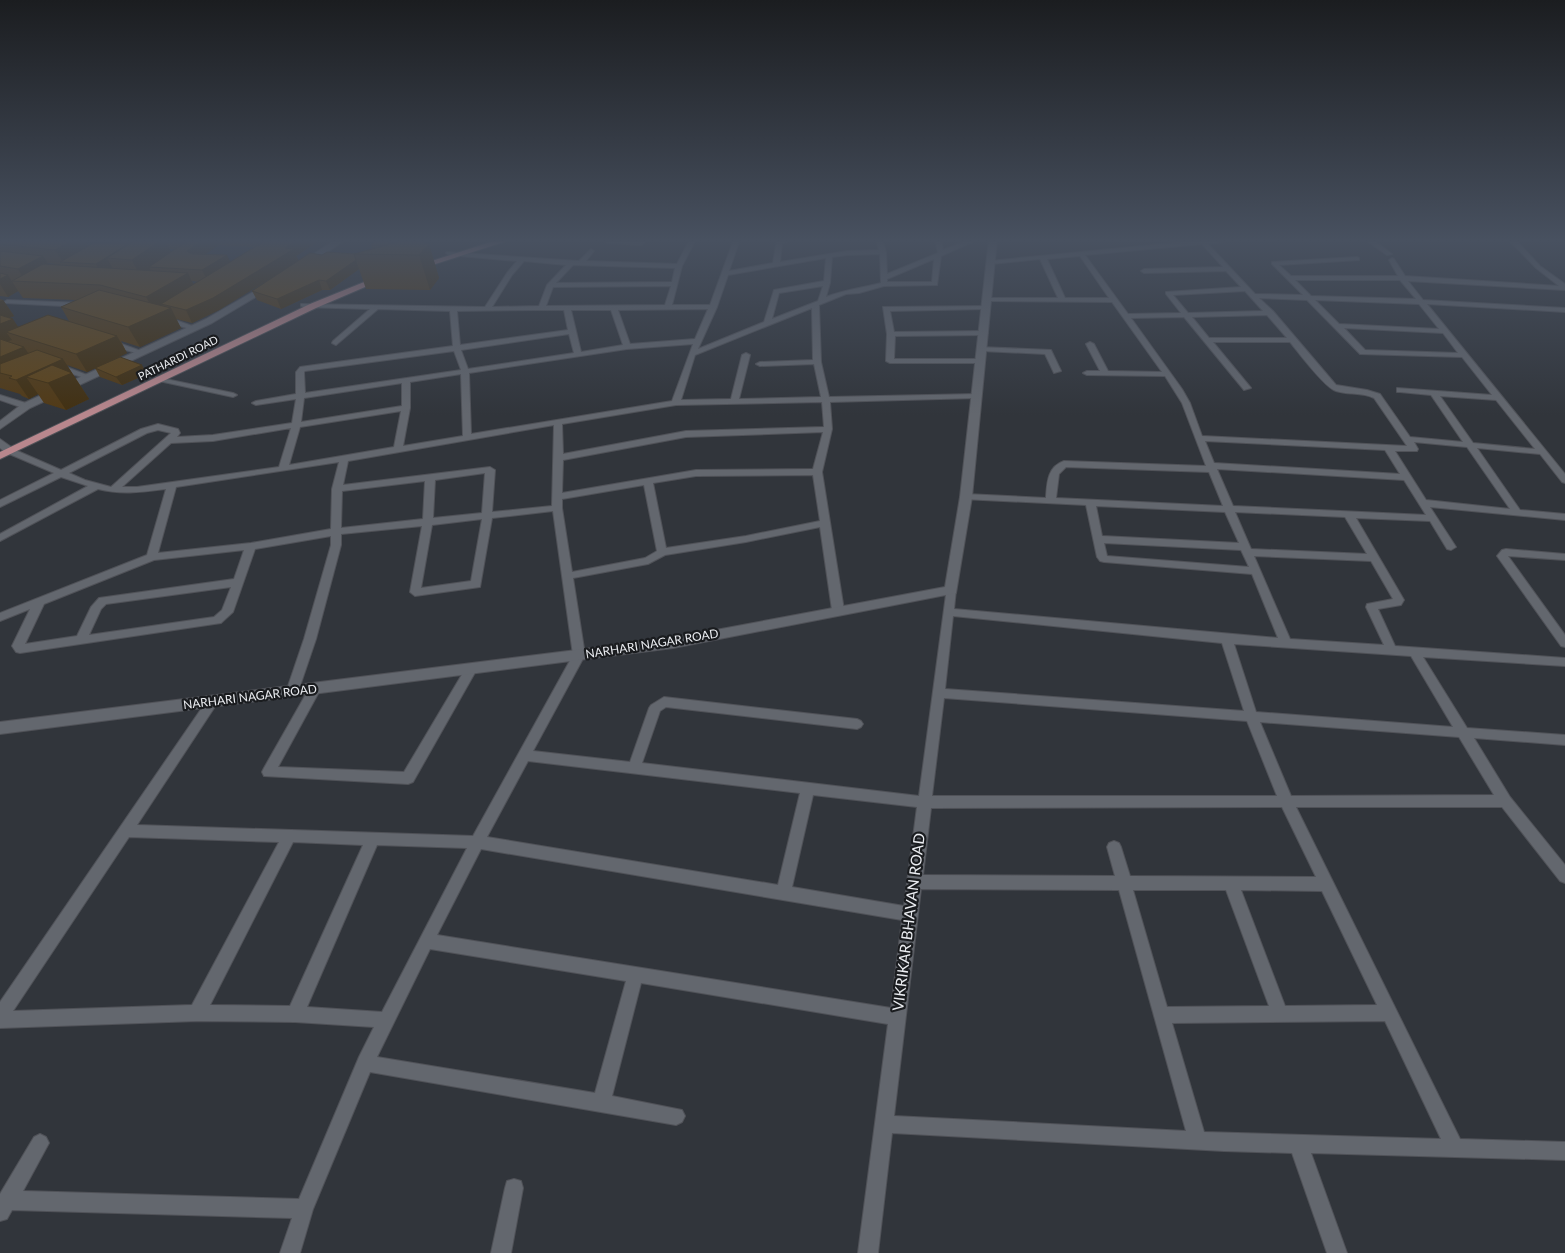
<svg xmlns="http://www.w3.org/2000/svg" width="1565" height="1253" viewBox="0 0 1565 1253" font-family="Lato,sans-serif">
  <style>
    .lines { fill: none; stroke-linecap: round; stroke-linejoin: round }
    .minor-casing { stroke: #505258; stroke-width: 2 }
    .tertiary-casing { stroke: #505258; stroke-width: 2 }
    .primary-casing { stroke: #505258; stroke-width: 2 }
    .minor { fill: #63676e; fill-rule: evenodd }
    .tertiary { fill: #63676e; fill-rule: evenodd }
    .primary { fill: #b9878d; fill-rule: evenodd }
    .wall { fill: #523a15; fill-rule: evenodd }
    .shaded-wall { fill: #423011 }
    .building { fill: #5f4418; stroke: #423011 }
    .labels { text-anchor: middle; stroke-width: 4.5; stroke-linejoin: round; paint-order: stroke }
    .far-street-label { font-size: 11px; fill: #ebedf1; stroke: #1a1c1f }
    .street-label { font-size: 12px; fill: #ebedf1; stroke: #1a1c1f }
    .near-street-label { font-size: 15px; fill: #ebedf1; stroke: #1a1c1f }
  </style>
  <rect width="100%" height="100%" fill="#31353b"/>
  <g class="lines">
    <!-- minor casing -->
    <g class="minor-casing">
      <g id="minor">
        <path d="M306,239H341L343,241L340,243Z"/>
        <path d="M415,239H422L406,252H402V250Z"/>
        <path d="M601,239L640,241L650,239L641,245L607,243Z"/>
        <path d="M690,239H696L682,266L672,305H710L734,239H740L729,271L773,263L777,239H798L782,243L780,262L847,251L879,250L876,239H882L886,252L887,274L938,253L935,239H941L943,250L970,239H979L941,256L937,285L884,286L859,293L846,294L819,305L821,362L829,397L977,394L981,396L977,398L830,402L832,429L822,472L844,610L842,613L838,614L832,610L820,527L746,542L665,555L648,564L573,578L585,655L533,751L630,762L649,708L651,705L664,697L857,719L861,721L863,724L861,727L857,729L666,707L660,711L642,763L919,796L947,587L951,586L956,590L954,609L1278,638L1252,574L1104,562L1100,561L1097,557L1086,505L963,499L961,497L966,494L1046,498C1047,483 1047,467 1064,461L1206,466L1182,403L1165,376L1087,375L1083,373L1087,371H1100L1086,344L1090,342L1094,344L1108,371L1162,372L1112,302L985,301V299L987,298H1058L1040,259L991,264L988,262L989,261L1213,239H1239L1208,244L1255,294L1303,295L1272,264V262L1357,257L1359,258V260L1279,265L1291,276H1398L1389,260L1392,258L1394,259L1405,276L1559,286L1536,268L1508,239H1515L1540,266L1565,284V290L1408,281L1423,300L1565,308V312L1427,304L1565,474V483L1562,482L1540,454L1477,448L1520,510L1565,514V520L1430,507L1456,547L1451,550L1447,549L1430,521L1356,518L1404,600L1401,605L1378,609L1395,646L1565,658V666L1423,657L1467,728L1565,735V745L1474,738L1510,797L1565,865V883L1560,881L1502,807H1296L1460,1139L1565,1142V1160L1311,1153L1347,1253H1327L1292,1153L1224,1151L892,1133L878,1253H858L888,1024L641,983L612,1096L682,1110L685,1116L682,1122L676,1125L370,1072L313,1209L300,1253H280L292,1218L12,1210L7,1219L0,1221V1194L34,1137L40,1134L46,1137L49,1143L23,1191L299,1199L359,1057L374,1027L295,1022L197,1021L0,1028V1002L208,699H216L218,702L137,825L473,836L573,655L553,511L492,518L480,587L415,596L410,592L422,526L341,534V545L316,639L298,692L296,695H288L286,692L304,639L331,545V536L255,549L233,612L221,623L20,653L16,652L12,646L30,609L0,621V613L147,555L166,489C142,492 121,495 98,489L0,541V534L88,486L61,477L0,507V500L54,473L7,453V449H13L61,470L141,429L158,424L178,429L180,433L177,437L213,435L292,423L296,399L256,405L252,403L256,401L296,394V372L300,367L453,346L450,311L378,309L336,345L332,343L333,341L370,309L303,307L301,306V304L485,307L507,273L517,261L449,255L446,253L447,252L579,261L591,249L594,251L586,261L677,264ZM1202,244L1223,267L1144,269L1141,271L1144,273L1226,271L1241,287L1166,292V294L1181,313L1128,314L1085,255ZM880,254L881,283C862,288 844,290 826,297L830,283L832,257L847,255ZM1079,256H1080L1109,298H1065L1047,259ZM826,258L824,281L774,290L764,322L698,349L717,307L728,275ZM934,259L932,282H887V279ZM524,261L566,265L547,285L539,306L492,307L512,275ZM573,265L675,268L672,282L556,283ZM1295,280H1400L1416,299L1311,296ZM671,286L665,305L546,306L553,287ZM823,286L818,301L772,319L779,293ZM1245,291L1263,311L1188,313L1173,295ZM1259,298L1307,300L1360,354L1462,357L1492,395L1397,388V392H1400L1431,395L1463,442L1410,437L1380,394L1367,390L1336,385L1273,311ZM1315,300L1419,304L1439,329L1339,324ZM812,308L813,360L760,362L756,364L760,366L814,364L821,397L739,399L750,355L746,353L742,355L731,399L681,400L695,355ZM708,309L695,339L630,344L618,310ZM538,310H564L568,330L460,345L457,311ZM571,310H611L623,345L581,352ZM1267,315L1287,338H1209L1192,317ZM1184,317L1244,390L1251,388L1213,342H1290C1299,353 1325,388 1336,391C1348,395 1362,392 1374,398L1407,446L1202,436L1190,403L1182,389L1131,318ZM1344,328L1443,333L1458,353L1365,350ZM569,334L574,353L468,369L461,350ZM693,344L672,401L471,434L469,373L627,349ZM454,351L461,370L305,393L304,372L305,371ZM461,374L463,436L403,446L410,408V382ZM402,383V406L301,422L304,398ZM1440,396L1496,400L1535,449L1473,443ZM822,402L824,427L686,431L563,454L562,424L676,405ZM401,411L394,447L289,465L300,427ZM554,425L552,506L492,512L495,470L490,467L343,485L348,461ZM291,428L279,467L137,487H122L171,443L213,441ZM158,430L171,433L111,487L85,480L69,473L147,433ZM823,432L813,469L696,470L562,493L563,460L686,437ZM1205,441L1385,450L1400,474L1214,463ZM1414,442L1467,447L1510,509L1426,500L1395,451H1417L1418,449ZM339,462L332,489L331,529L251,543L158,553L176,487ZM1066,467L1209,472L1223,506L1056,498L1059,474ZM1217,469L1404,480L1426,515L1233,506ZM485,473L482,513L433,518L435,480ZM813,475L820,521L746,536L666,548L653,483L696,476ZM425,481L423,519L341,528L342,491ZM644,485L657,551L645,558L572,572L562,508V499ZM1096,506L1225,512L1239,543L1102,536ZM1235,512L1345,517L1367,554L1251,549ZM482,519L471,581L421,588L432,525ZM1104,543L1241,550L1249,567L1107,556ZM244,550L234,579L99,598L91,607L77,636L25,644L44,604L154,560ZM1254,556L1371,561L1393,599L1367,604L1366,607L1384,645L1290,639ZM231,587L222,610L214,617L89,635L101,609L106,604ZM953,616L1222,643L1244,711L945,689ZM1234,644L1411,656L1453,727L1256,712ZM944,698L1247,721L1277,796H932ZM1260,722L1459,737L1494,795L1291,796ZM528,761L800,793L778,885L487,837ZM813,795L917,807L904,906L792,887ZM1282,807L1316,877L1130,876L1121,847L1119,843L1114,841L1109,843L1107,847L1115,876L923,875L931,808ZM129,837L279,842L192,1005L13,1011ZM293,842L363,845L290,1006L210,1005ZM377,845L467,848L382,1012L307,1007ZM481,849L902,920L891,1008L437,935ZM921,889L1119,890L1186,1131L894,1116ZM1133,890H1226L1269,1006L1167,1007ZM1241,890L1322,891L1377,1005L1285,1006ZM430,949L626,981L595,1093L377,1057ZM1385,1021L1441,1139L1204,1132L1172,1023Z"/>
        <path d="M1364,239H1372L1392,254L1387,255Z"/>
        <path d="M7,300L83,303L87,305L83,307L5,303L4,302Z"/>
        <path d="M988,306V308L986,309L890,311L894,332L984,331L988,333L984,335L895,336L894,359H984V363H890L886,361L887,334L883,307Z"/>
        <path d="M161,317H167L198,328L194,330L161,321Z"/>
        <path d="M107,341H113L144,352L140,354L107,345Z"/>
        <path d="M979,347L1051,350L1061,371L1054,373L1045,354L982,351H979Z"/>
        <path d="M53,364H59L92,377L88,379L53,368Z"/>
        <path d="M156,377L233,393L237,395L233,397L159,381L155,379Z"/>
        <path d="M0,395L29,404L30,406L26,409L0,400Z"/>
        <path d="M1506,549L1565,554V560L1508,556L1565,635V647L1561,646L1497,556L1502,550Z"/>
        <path d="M471,665L475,666L477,669L413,782L408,784L264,776L262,772L264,768L310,687H318L320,690L278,767L404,772L467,666Z"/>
        <path d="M514,1179L521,1181L523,1188L511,1253H491L505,1188L507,1181Z"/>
      </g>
    </g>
    <!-- tertiary casing -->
    <g class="tertiary-casing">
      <g id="tertiary">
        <path d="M336,239H346L308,266H302V262Z"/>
        <path d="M989,239H997L972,497L956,593L673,648L0,734V722L673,638L945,587L960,497Z"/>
        <path d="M267,284L274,286L212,323L30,408L0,429V421L22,404L206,319Z"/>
        <path d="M0,439L14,449L15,451L14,453H6L0,448Z"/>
      </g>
    </g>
    <!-- primary casing -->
    <g class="primary-casing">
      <g id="primary">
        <path d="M500,239H513L420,269L413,267Z"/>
        <path d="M379,276L386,278L316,308L0,459V452L310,304Z"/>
      </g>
    </g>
    <!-- minor -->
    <use href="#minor" class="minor"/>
    <!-- tertiary -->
    <use href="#tertiary" class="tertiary"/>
    <!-- primary -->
    <use href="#primary" class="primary"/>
  </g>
  <!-- wall -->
  <g class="wall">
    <path d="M0,239H84L88,247L113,244L111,239H316L317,242L296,256L299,261L322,255L355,254L372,249L371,245L391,242L392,244H429L439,278L430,290L366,289L359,269L330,290H322L281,309L257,300L252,291L292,265L219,310L192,323L176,319L181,328L140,347L121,341L127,353L87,372L67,365L89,399L66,410L44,403L38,394L29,399L22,396L20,394L0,388V299L3,300L14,316L9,318L18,327L69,321L61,307L76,300L23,298L12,282L18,291L8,297L0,296ZM219,245L255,247L230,262L205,254ZM169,249H176L171,252ZM48,263L61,265H62L49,264ZM192,281L198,282L193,284Z"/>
    <path d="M95,368L147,374L122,385L100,377Z"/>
  </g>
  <!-- shaded-wall -->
  <g class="shaded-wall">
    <path d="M75,239H84L90,251L63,262L55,250Z"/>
    <path d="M163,239H165L173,257L149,267L151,271L141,278L132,260Z"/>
    <path d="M179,239H197L183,249Z"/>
    <path d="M205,239H217L219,245L193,263L187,251Z"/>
    <path d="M260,239H276L264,247Z"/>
    <path d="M299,239H316L317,242L296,256L299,261L219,310L192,323L186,310Z"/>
    <path d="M426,242L427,246L429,244L439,278L430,290L419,255Z"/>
    <path d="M128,244L107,258L113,269L102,276L96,264Z"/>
    <path d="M227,255L233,267L208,282L202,270Z"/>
    <path d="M43,256L53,271L25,281L18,269Z"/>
    <path d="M356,260L359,269L330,290L326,281Z"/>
    <path d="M188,273L196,290L161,304L164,309L156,314L146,297Z"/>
    <path d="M8,275L18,291L8,297L0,284V279Z"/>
    <path d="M319,280L322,290L281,309L277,299Z"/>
    <path d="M3,300L14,316L0,322L13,319L24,336L6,332L12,340L0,344V301Z"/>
    <path d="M171,308L181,328L140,347L128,327Z"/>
    <path d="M117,336L127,353L87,372L76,354Z"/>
    <path d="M24,347L36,364L0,373V357Z"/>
    <path d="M63,359L89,399L66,410L48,383L26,377L38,394L29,399L16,380Z"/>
    <path d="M142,365L147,374L122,385L116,377Z"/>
  </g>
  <!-- building -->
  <g class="building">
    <path d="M0,239H75L55,250L0,244Z"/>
    <path d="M137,239H163L132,260L107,258Z"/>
    <path d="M190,239H205L187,251L192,254L227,255L202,270L149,267Z"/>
    <path d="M268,239H299L285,248L294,249L213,298L186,310L161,304Z"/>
    <path d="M376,241L391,242L387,245L383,246L371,245Z"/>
    <path d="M401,241L426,242L425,243L429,244L419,255L354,254Z"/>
    <path d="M94,243L128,244L96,264L60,262Z"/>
    <path d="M0,251L43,256L18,269L0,266Z"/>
    <path d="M327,252L355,254H354L356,260L326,281L319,280L277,299L252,291L310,253L322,255Z"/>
    <path d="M43,264L188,273L146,297L100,285L12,281Z"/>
    <path d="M0,273L8,275L0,279Z"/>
    <path d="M99,290L171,308L128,327L61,307Z"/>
    <path d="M0,315L13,319L0,324Z"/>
    <path d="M48,315L117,336L76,354L6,332Z"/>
    <path d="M0,339L24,347L0,357Z"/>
    <path d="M37,350L63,359L16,380L9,378L12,376L0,373V364Z"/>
    <path d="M120,357L142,365L116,377L95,368Z"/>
    <path d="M52,365L72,373L48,383L26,377Z"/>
  </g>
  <!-- sky -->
  <linearGradient id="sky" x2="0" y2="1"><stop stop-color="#1b1d20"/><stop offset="0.58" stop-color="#485160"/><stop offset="1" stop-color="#485160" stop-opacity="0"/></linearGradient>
  <rect width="1565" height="415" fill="url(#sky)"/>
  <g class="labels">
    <!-- far-street labels -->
    <g class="far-street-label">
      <text transform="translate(178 358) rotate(-26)" y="4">PATHARDI ROAD</text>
    </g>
    <!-- street labels -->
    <g class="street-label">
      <text transform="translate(652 644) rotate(-9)" y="4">NARHARI NAGAR ROAD</text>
      <text transform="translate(250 697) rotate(-7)" y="4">NARHARI NAGAR ROAD</text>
    </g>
    <!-- near-street labels -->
    <g class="near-street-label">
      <text transform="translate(909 922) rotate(-83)" y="5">VIKRIKAR BHAVAN ROAD</text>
    </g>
  </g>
</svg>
